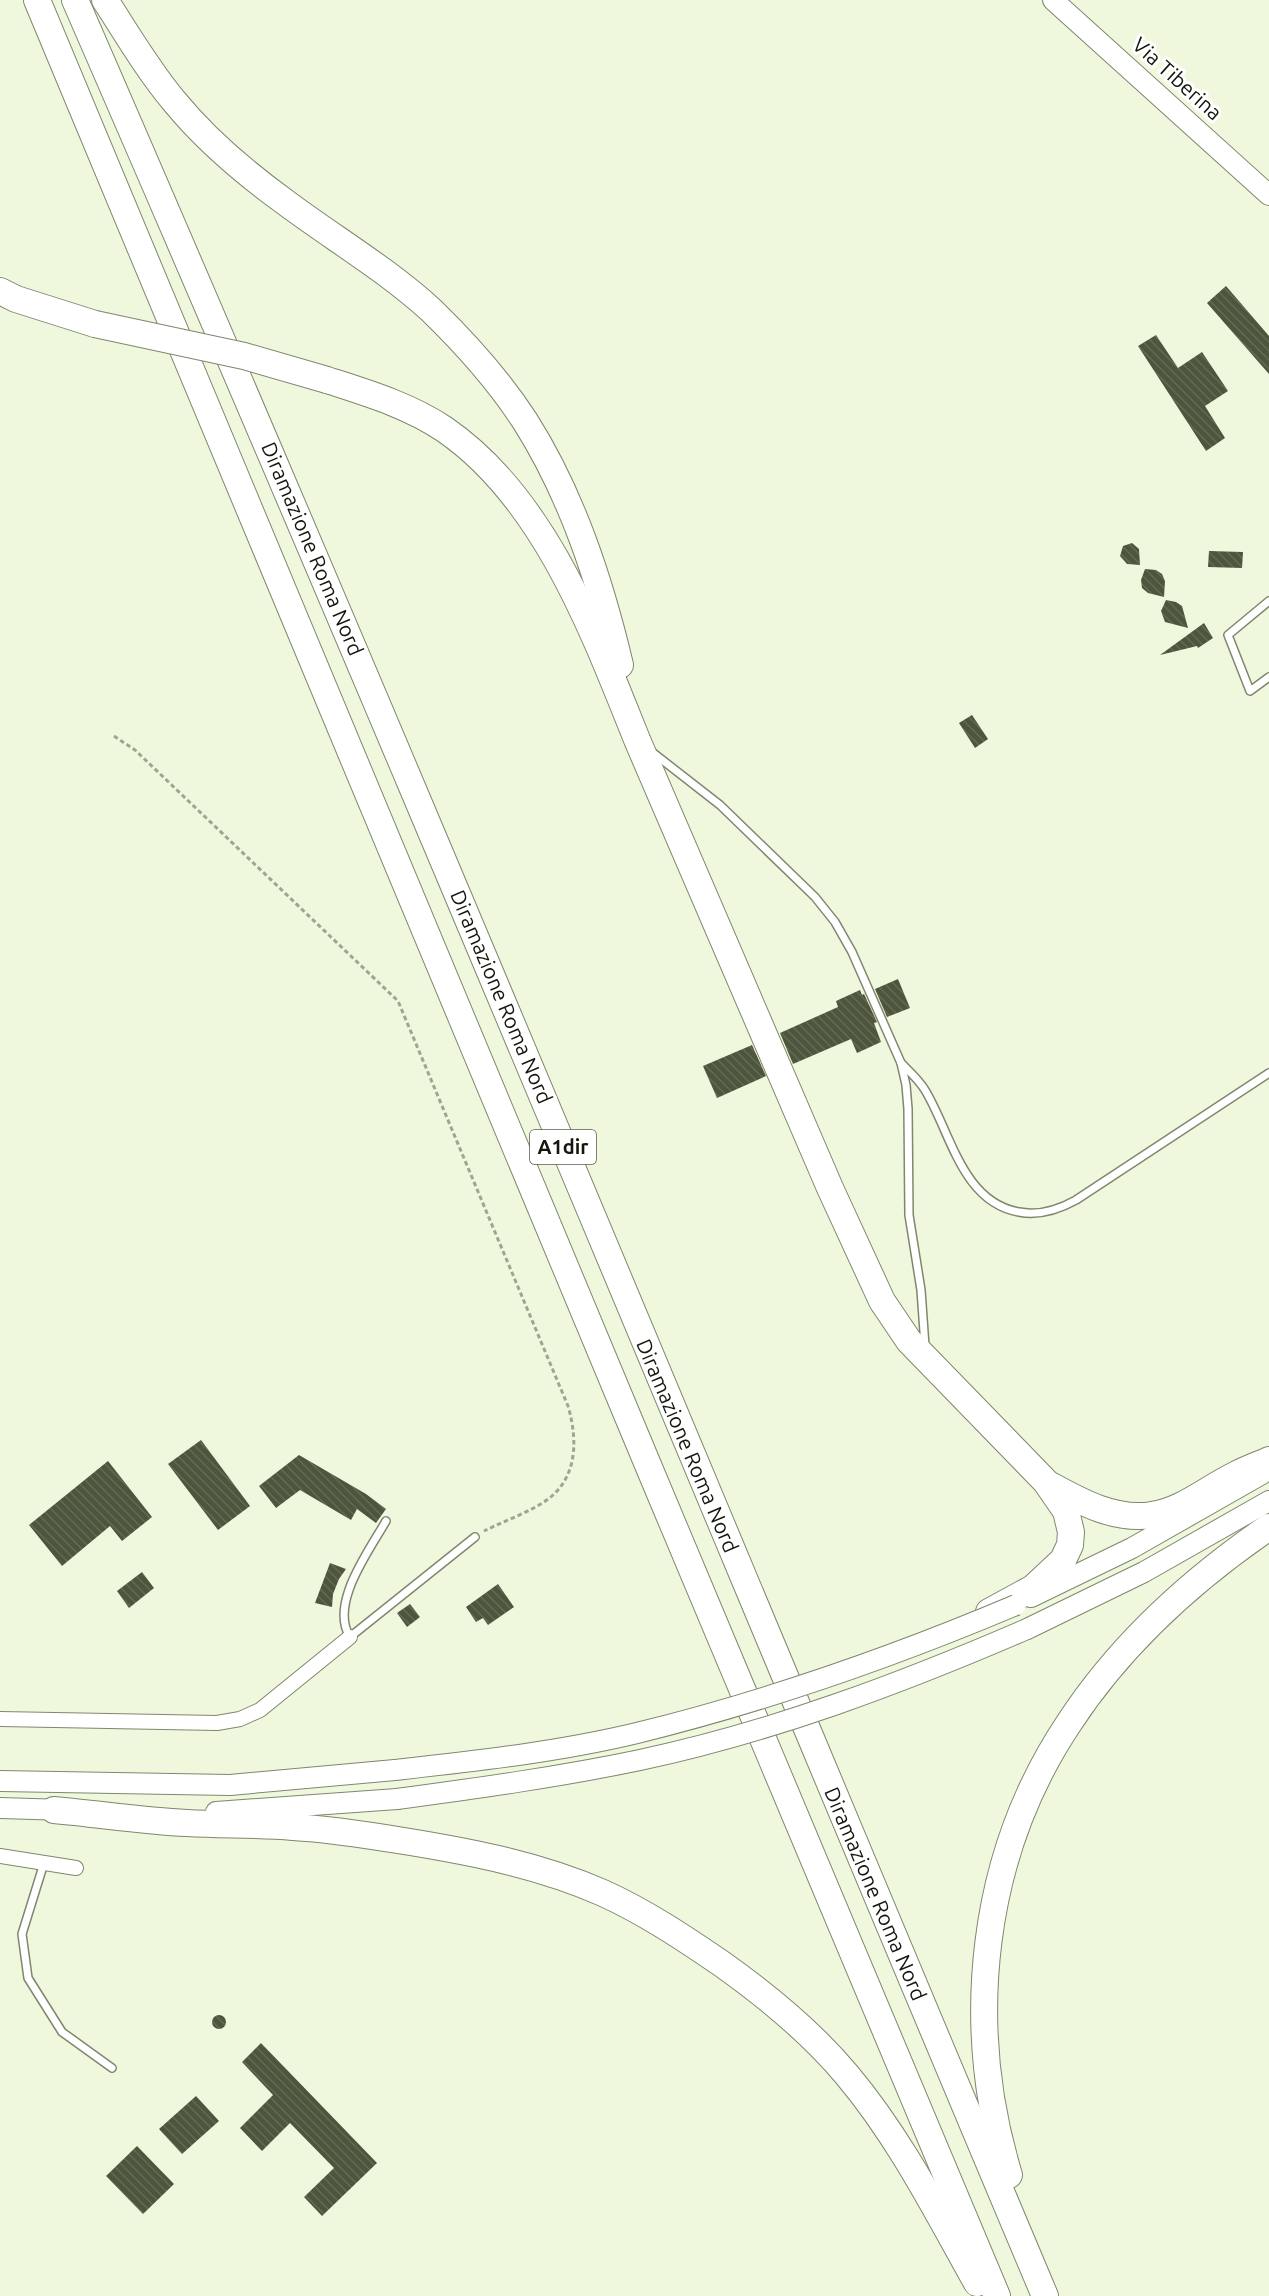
<svg xmlns="http://www.w3.org/2000/svg" width="1269" height="2296" viewBox="0 0 1269 2296" font-family="Ubuntu,sans-serif">
  <style>
    .building { fill: url(#building-back-hatch) }
    .lines { fill: none; stroke-linecap: round; stroke-linejoin: round }
    .service-casing { stroke: #7f876d; stroke-width: 10 }
    .minor-casing { stroke: #7f876d; stroke-width: 16 }
    .secondary-casing { stroke: #7f876d; stroke-width: 22 }
    .motorway-casing { stroke: #7f876d; stroke-width: 28 }
    .path { stroke: #9fa690; stroke-width: 3; stroke-dasharray: 4.5 3; stroke-linecap: butt }
    .service { stroke: #fff; stroke-width: 7 }
    .minor { stroke: #fff; stroke-width: 14 }
    .secondary { stroke: #fff; stroke-width: 20 }
    .motorway { stroke: #fff; stroke-width: 26 }
    .secondary-bridge-casing { stroke: #7f876d; stroke-width: 22; stroke-linecap: butt }
    .motorway-bridge-casing { stroke: #7f876d; stroke-width: 28; stroke-linecap: butt }
    .secondary-bridge { stroke: #fff; stroke-width: 20 }
    .motorway-bridge { stroke: #fff; stroke-width: 26 }
    .labels { text-anchor: middle; stroke-width: 6; stroke-linejoin: round; paint-order: stroke }
    .shield { fill: #fff; stroke: #5a5d56; stroke-width: 1.5 }
    .shield-label { font-size: 20px; font-weight: bold; fill: #14170d }
    .street-label { font-size: 21px; fill: #14170d; stroke: #fff }
  </style>
  <defs>
    <pattern id="building-back-hatch" width="6" height="6" patternUnits="userSpaceOnUse" patternTransform="scale(1.5)"><rect width="6" height="6" fill="#4d553d"/><path d="M-1 5l2 2M0 0l6 6M5-1l2 2" fill="none" stroke="#626955"/></pattern>
  </defs>
  <rect width="100%" height="100%" fill="#eff8dc"/>
  <!-- building -->
  <g class="building">
    <path d="M1226,286L1269,336V374L1207,303Z"/>
    <path d="M1156,335L1178,368L1202,352L1228,391L1205,406L1225,438L1206,451L1138,346Z"/>
    <path d="M1132,543L1139,549L1140,565L1127,564L1120,556L1123,546Z"/>
    <path d="M1209,551L1243,552L1242,568L1208,567Z"/>
    <path d="M1145,569L1156,570L1162,574L1165,581L1164,597L1148,593L1142,588L1141,580Z"/>
    <path d="M1166,600L1176,602L1182,606L1188,628L1165,622L1161,611Z"/>
    <path d="M1204,623L1213,638L1198,648L1197,646L1160,655Z"/>
    <path d="M972,715L988,739L975,748L959,723Z"/>
    <path d="M898,979L910,1008L887,1017L875,989Z"/>
    <path d="M860,990L862,995L864,994L877,1022L874,1023L881,1042L857,1053L851,1039L793,1064L780,1033L838,1007L836,1001Z"/>
    <path d="M752,1045L766,1076L717,1098L703,1066Z"/>
    <path d="M201,1440L250,1506L218,1530L168,1464Z"/>
    <path d="M299,1455L366,1494L386,1509L376,1523L357,1509L351,1520L300,1490L276,1508L259,1486Z"/>
    <path d="M108,1461L152,1517L122,1541L110,1526L62,1566L29,1525Z"/>
    <path d="M330,1563L346,1569L339,1579L333,1594L332,1607L315,1603Z"/>
    <path d="M142,1572L154,1588L129,1608L117,1591Z"/>
    <path d="M498,1584L514,1607L488,1625L483,1618L476,1622L466,1607Z"/>
    <path d="M410,1604L420,1617L407,1627L397,1613Z"/>
    <circle cx="219" cy="2022" r="7"/>
    <path d="M261,2043L377,2163L322,2216L304,2197L334,2168L290,2123L262,2151L240,2128L273,2095L242,2062Z"/>
    <path d="M196,2096L219,2121L182,2154L159,2129Z"/>
    <path d="M137,2146L174,2184L143,2214L106,2176Z"/>
  </g>
  <g class="lines">
    <!-- service casing -->
    <g class="service-casing">
      <g id="service">
        <path d="M1269,601L1228,635L1250,691L1269,677"/>
        <path d="M652,752L720,805L815,897L835,922L852,952L901,1063L906,1085L908,1109L909,1215L921,1290L925,1346"/>
        <path d="M901,1063C910,1072 919,1080 925,1090C951,1133 962,1202 1019,1212C1039,1216 1058,1210 1076,1200L1269,1073"/>
        <path d="M386,1521C369,1551 329,1604 350,1637L475,1537"/>
        <path d="M44,1863L22,1934L28,1978L62,2032L112,2068"/>
      </g>
    </g>
    <!-- minor casing -->
    <g class="minor-casing">
      <g id="minor">
        <path d="M0,1719L217,1723L240,1719L260,1710L350,1637"/>
        <path d="M0,1856L76,1868"/>
      </g>
    </g>
    <!-- secondary casing -->
    <g class="secondary-casing">
      <g id="secondary">
        <path d="M1053,0L1269,195"/>
        <path d="M1031,1597L1132,1548L1262,1474"/>
        <path d="M1027,1629L1144,1572L1269,1501"/>
        <path d="M0,1781L230,1785L395,1770"/>
        <path d="M0,1808L66,1810"/>
        <path d="M216,1812L397,1799"/>
      </g>
    </g>
    <!-- motorway casing -->
    <g class="motorway-casing">
      <g id="motorway">
        <path d="M37,0L648,1465L997,2296"/>
        <path d="M75,0C407,762 722,1530 1045,2296"/>
        <path d="M105,0C127,34 148,70 174,101C205,139 245,173 285,202C333,238 386,269 431,310C465,343 499,381 525,421C572,495 600,581 620,665"/>
        <path d="M0,291L16,299L95,324"/>
        <path d="M327,380C367,393 408,405 444,429C545,498 594,633 638,742L830,1188L882,1301L909,1341L1046,1482L1066,1511L1071,1532L1070,1545L1063,1560L1033,1588L989,1612"/>
        <path d="M1052,1486C1081,1502 1116,1521 1152,1515C1182,1511 1208,1488 1235,1475C1246,1469 1258,1465 1269,1460"/>
        <path d="M54,1810C99,1814 143,1821 187,1823C223,1825 258,1824 293,1827C330,1829 367,1835 404,1841C472,1852 539,1865 603,1893C645,1912 684,1938 722,1964C767,1996 812,2033 847,2075C900,2138 937,2212 977,2283"/>
        <path d="M1009,2175C963,2024 980,1856 1069,1723C1120,1645 1193,1579 1269,1527"/>
      </g>
    </g>
    <!-- path -->
    <path class="path" d="M114,736L135,750L398,1001L568,1406C579,1444 577,1484 539,1505C522,1515 502,1522 484,1531"/>
    <!-- service -->
    <use href="#service" class="service"/>
    <!-- minor -->
    <use href="#minor" class="minor"/>
    <!-- secondary -->
    <use href="#secondary" class="secondary"/>
    <!-- motorway -->
    <use href="#motorway" class="motorway"/>
    <!-- secondary-bridge casing -->
    <g class="secondary-bridge-casing">
      <g id="secondary-bridge">
        <path d="M395,1770C476,1761 558,1752 637,1733C767,1701 893,1657 1016,1605"/>
        <path d="M397,1799C478,1788 559,1777 640,1760C772,1732 902,1683 1027,1629"/>
      </g>
    </g>
    <!-- motorway-bridge casing -->
    <g class="motorway-bridge-casing">
      <path id="motorway-bridge" d="M95,324L244,356L327,380"/>
    </g>
    <!-- secondary-bridge -->
    <use href="#secondary-bridge" class="secondary-bridge"/>
    <!-- motorway-bridge -->
    <use href="#motorway-bridge" class="motorway-bridge"/>
  </g>
  <g class="labels">
    <!-- shield labels -->
    <rect class="shield" x="530" y="1130" width="66" height="34" rx="4.5"/>
    <g class="shield-label">
      <text x="563" y="1154">A1dir</text>
    </g>
    <!-- street labels -->
    <g class="street-label">
      <text transform="translate(1177 79) rotate(42)" y="7">Via Tiberina</text>
      <text transform="translate(312 549) rotate(67)" y="7">Diramazione Roma Nord</text>
      <text transform="translate(501 997) rotate(67)" y="7">Diramazione Roma Nord</text>
      <text transform="translate(687 1446) rotate(67)" y="7">Diramazione Roma Nord</text>
      <text transform="translate(875 1894) rotate(67)" y="7">Diramazione Roma Nord</text>
    </g>
  </g>
</svg>
